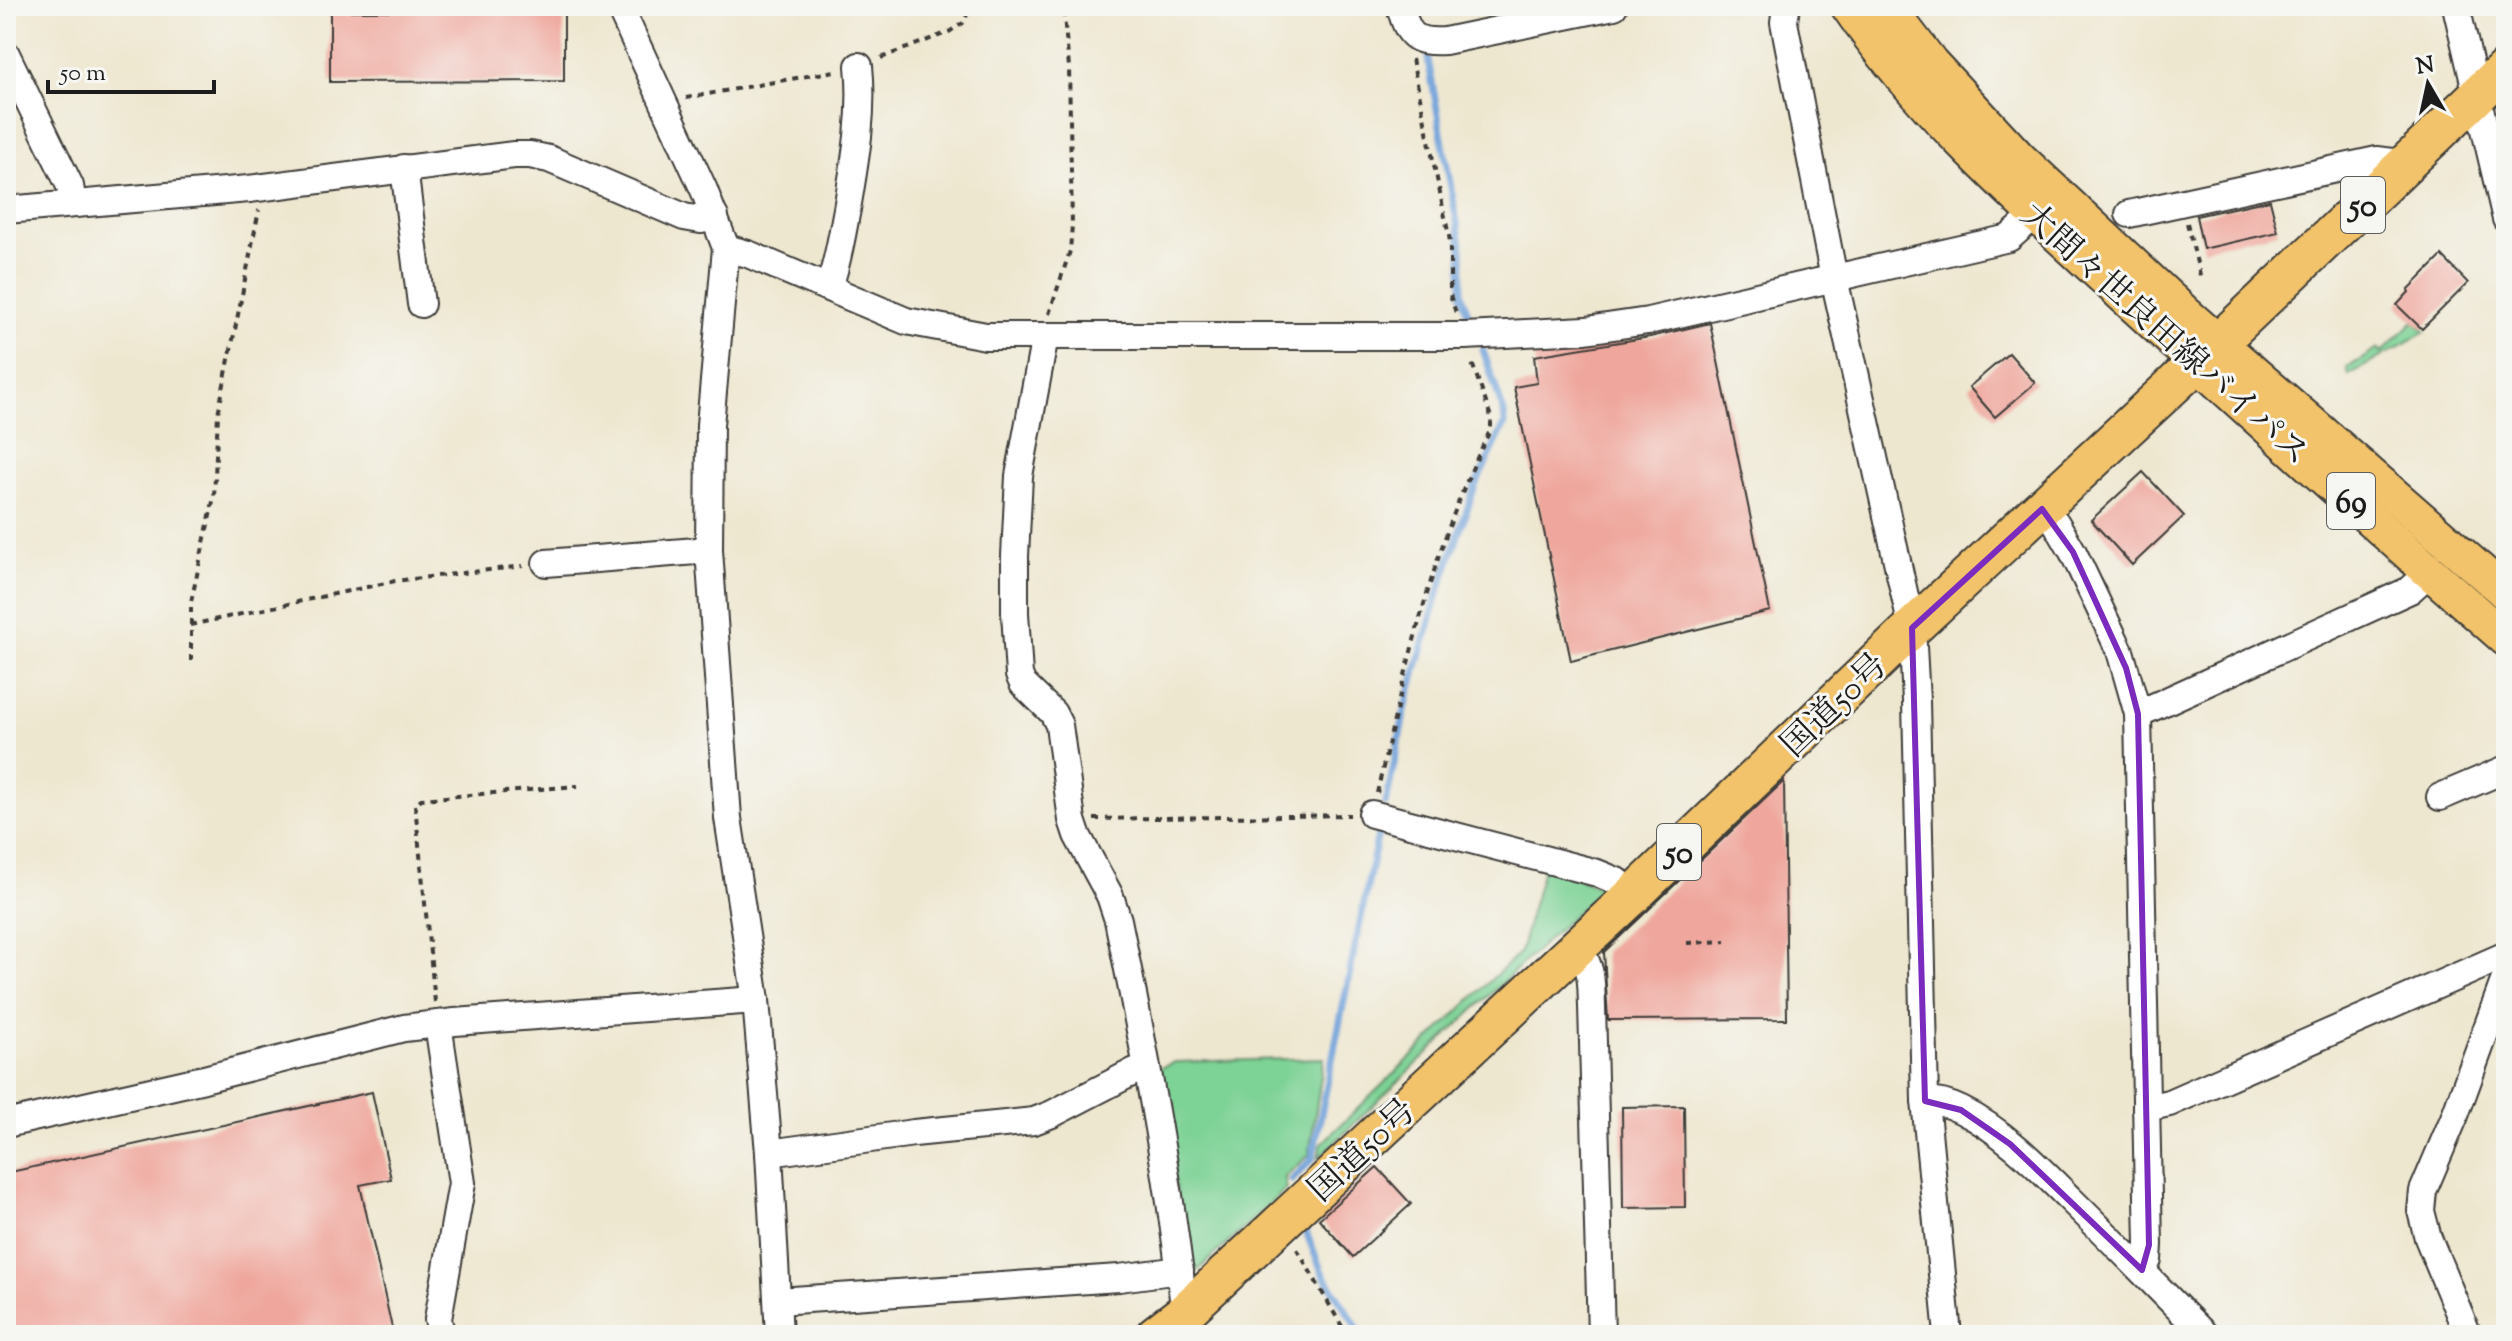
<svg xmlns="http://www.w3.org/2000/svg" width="2512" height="1341" viewBox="0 0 2512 1341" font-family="'Sorts Mill Goudy','Noto Serif JP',serif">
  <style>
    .green { fill: #7dd295; stroke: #4c7758; stroke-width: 2 }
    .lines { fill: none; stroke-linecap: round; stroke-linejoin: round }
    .stream { stroke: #6ea0d9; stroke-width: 7 }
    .building { fill: #efa79d }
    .minor-casing { stroke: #3c3a37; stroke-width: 30 }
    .major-casing { stroke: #3c3a37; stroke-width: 38 }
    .highway-casing { stroke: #3c3a37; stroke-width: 42 }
    .path { stroke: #3c3a37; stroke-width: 4; stroke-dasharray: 6 6; stroke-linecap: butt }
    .minor { stroke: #fff; stroke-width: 26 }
    .major { stroke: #f2c36a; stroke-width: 34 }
    .highway { stroke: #f2c36a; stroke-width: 38 }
    .marked { fill: none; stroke: #7b2cbf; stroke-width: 6; stroke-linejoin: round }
    .labels { text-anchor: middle; stroke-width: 6; stroke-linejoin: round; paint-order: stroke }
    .shield { fill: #f6f6f2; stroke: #5d5d5c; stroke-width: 2 }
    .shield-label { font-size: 32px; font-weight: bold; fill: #1c1c1c }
    .street-label { font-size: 34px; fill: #1c1c1c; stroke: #f6f6f2 }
  </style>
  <rect width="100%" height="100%" fill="#f6f6f2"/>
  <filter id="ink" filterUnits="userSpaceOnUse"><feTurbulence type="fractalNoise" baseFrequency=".0125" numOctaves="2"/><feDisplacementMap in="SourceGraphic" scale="16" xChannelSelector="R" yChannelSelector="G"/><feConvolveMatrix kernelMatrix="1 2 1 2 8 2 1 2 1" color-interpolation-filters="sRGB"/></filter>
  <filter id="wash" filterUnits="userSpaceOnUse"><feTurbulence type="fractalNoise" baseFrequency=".006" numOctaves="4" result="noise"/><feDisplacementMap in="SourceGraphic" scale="32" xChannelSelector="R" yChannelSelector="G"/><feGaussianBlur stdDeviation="1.8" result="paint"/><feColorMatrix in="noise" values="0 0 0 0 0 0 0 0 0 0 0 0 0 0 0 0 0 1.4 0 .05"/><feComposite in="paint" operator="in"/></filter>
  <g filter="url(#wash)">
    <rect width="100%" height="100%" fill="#eee7d0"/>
    <!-- green -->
    <g class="green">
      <path d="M2414,321L2425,332L2349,375L2347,368L2378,349L2381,353Z"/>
      <path d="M1544,865L1602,888L1318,1158L1321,1144L1520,952Z"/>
      <path d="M1324,1058L1309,1155L1285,1177L1286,1189L1195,1273L1186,1254L1157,1069L1175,1062Z"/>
    </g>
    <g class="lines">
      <!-- stream -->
      <g class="stream">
        <path d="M1428,59L1462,250V295L1471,323"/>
        <path d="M1386,803L1405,710L1436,600L1475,486L1505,424L1504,413L1483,350"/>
        <path d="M1292,1180L1312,1159L1378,834"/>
        <path d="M1304,1227L1322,1272L1362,1335"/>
      </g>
    </g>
    <g id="blocks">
      <!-- building -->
      <g class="building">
        <path d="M564,10V81L330,82V11Z"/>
        <path d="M2270,200L2278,232L2203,249L2196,216Z"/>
        <path d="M2442,256L2468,283L2422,329L2397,305L2409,292L2408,290Z"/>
        <path d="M1710,323L1770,611L1571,661L1514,387L1537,383L1534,356L1650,337Z"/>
        <path d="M2009,353L2035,383L1995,417L1969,387Z"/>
        <path d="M2143,472L2184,516L2132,565L2091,520Z"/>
        <path d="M1784,781L1787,1019L1608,1020L1604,952Z"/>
        <path d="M372,1092L391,1179L360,1185L392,1328L361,1335H6V1173Z"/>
        <path d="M1684,1106L1685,1207L1623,1208L1622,1107Z"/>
        <path d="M1377,1167L1411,1204L1353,1257L1319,1219Z"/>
      </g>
    </g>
  </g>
  <g filter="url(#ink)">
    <use href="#blocks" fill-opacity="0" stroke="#3c3a37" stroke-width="2"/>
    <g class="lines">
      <!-- minor casing -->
      <g class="minor-casing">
        <g id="minor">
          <path d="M619,6L704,190L726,248L710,425L709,550L728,818L756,1000L769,1153L779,1335"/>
          <path d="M1400,6C1408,35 1413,43 1445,41L1614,6"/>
          <path d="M1786,6L1784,22L1834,278L1912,628L1916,701L1925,1101L1948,1335"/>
          <path d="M2456,6L2506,219"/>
          <path d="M6,54L70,186L73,204"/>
          <path d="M404,168L421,304"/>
          <path d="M6,210L249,189L514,155H530L549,159L684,217L701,220L715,217"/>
          <path d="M2129,214L2377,160L2393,162L2400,170"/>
          <path d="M726,248L748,254L906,321L986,336H1465L1586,330L1648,321L2009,238L2036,214"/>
          <path d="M829,287C838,262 842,235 847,209C855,162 864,113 859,66"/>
          <path d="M1045,336L1019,476L1015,556V613L1019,675L1023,684L1053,713L1059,725L1072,820L1077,835L1110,896L1118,920C1146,1057 1173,1196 1187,1335"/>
          <path d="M2042,509L2056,523L2073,552L2120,651L2138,714L2149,1245L2148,1260L2142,1270"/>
          <path d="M546,563L709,550"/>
          <path d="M2138,714L2410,590L2430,572"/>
          <path d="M2440,797L2506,769"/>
          <path d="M1372,814L1597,873L1619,882L1628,900"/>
          <path d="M1577,948C1593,966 1591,983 1592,1006L1601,1335"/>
          <path d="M438,1024L462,1183L438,1319L441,1335"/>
          <path d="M1925,1101C1938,1101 1949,1104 1961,1110C2002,1130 2038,1167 2070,1199C2116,1244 2160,1290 2205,1335"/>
          <path d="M2146,1108L2169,1103L2506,955"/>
          <path d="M6,1124L204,1079L404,1028L455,1022L756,1000"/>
          <path d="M769,1153L914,1133L1034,1121L1052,1114L1135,1071L1147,1069"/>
          <path d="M778,1301L1119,1278L1180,1270"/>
          <path d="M2468,1335L2428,1238L2421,1211L2423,1191L2454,1118L2506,976"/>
        </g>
      </g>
      <!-- major casing -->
      <g class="major-casing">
        <g id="major">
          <path d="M1848,6C1925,118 2028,207 2127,299C2252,414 2378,527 2506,639"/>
          <path d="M1887,6L1931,63L2020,159L2185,313L2506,593"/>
        </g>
      </g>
      <!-- highway casing -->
      <g class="highway-casing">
        <path id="highway" d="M1155,1335L1185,1312L1628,900L1912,628L2197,363L2506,68"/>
      </g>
      <!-- path -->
      <g class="path">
        <path d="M881,58L949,32L963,23L971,6"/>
        <path d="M1412,59L1450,241V295L1456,313"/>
        <path d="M686,98L835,71"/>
        <path d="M2187,223L2201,279"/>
        <path d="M1049,314L1070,251L1072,225L1069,67L1063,6"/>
        <path d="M190,625L395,581L523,566"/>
        <path d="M191,661V602L214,497L218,414L259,210"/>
        <path d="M1377,793C1406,669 1433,543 1491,429V417L1471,360"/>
        <path d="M1094,819L1350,815"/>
        <path d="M1687,943L1726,941"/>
        <path d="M435,1002L415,805L421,799L578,786"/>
        <path d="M1297,1249L1347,1335"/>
      </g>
      <!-- minor -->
      <use href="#minor" class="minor"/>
      <!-- major -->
      <use href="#major" class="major"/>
      <!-- highway -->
      <use href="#highway" class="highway"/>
    </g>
  </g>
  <!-- marked area -->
  <path class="marked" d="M2042,509L2073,552L2126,668L2138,714L2149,1245L2142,1270L2010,1144L1961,1110L1925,1101L1912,628Z"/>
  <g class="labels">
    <!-- shield labels -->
    <g class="shield">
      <rect x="2341" y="177" width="44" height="56" rx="6"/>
      <rect x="2327" y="473" width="48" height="56" rx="6"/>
      <rect x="1657" y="824" width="44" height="56" rx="6"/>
    </g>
    <g class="shield-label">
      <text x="2363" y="216">50</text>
      <text x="2351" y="512">69</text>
      <text x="1679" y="863">50</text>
    </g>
    <!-- street labels -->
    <g class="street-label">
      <text transform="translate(2166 333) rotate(42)" y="12">大間々世良田線バイパス</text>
      <text transform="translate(1833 704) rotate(-44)" y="12">国道50号</text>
      <text transform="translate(1361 1149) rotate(-43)" y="12">国道50号</text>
    </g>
  </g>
  <!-- margin -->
  <rect width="2512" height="1341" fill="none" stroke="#f6f6f2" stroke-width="32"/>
  <!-- north arrow -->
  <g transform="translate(2428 84) rotate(351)" stroke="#f6f6f2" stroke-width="6" paint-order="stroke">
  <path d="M0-6L14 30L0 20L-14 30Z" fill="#1c1c1c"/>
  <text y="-12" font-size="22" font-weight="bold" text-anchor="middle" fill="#1c1c1c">N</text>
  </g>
  <!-- scale -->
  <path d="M48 80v12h166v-12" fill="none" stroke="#1c1c1c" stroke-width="4"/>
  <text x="60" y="80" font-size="24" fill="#1c1c1c" stroke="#f6f6f2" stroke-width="6" paint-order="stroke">50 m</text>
</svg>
